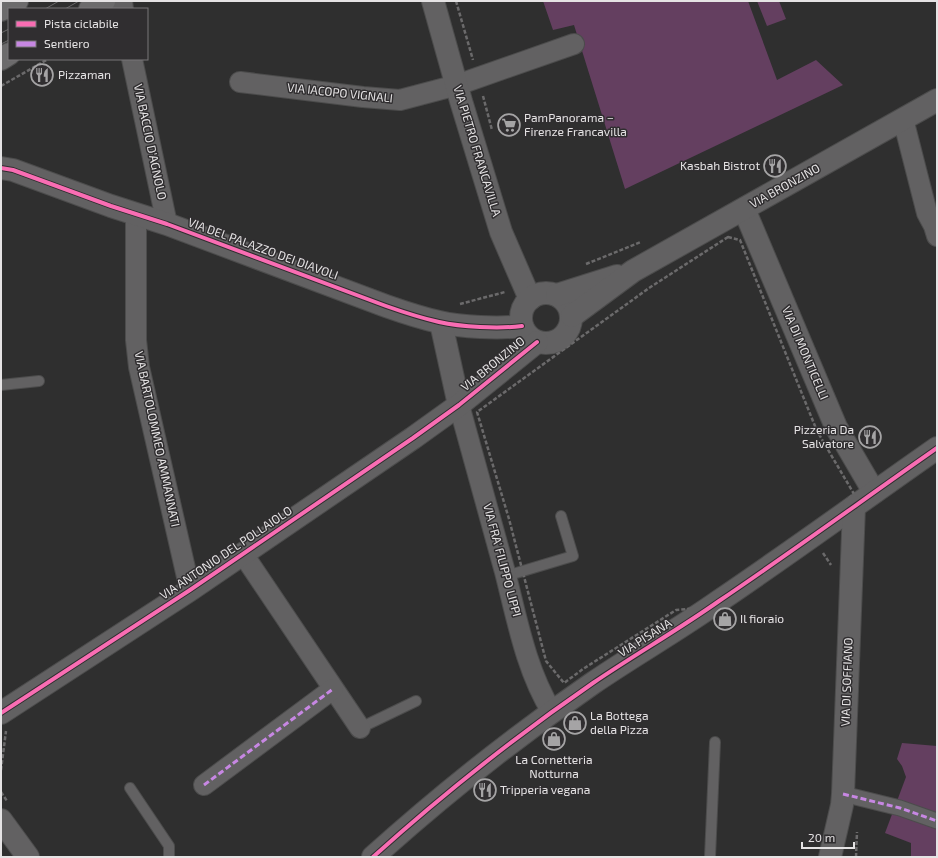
<svg xmlns="http://www.w3.org/2000/svg" width="938" height="858" viewBox="0 0 938 858" font-family="'Exo 2',sans-serif">
  <style>
    .green { fill: #643f60 }
    .lines { fill: none; stroke-linecap: round; stroke-linejoin: round }
    .service-casing { stroke: #4c4c4c; stroke-width: 12 }
    .pedestrian-casing { stroke: #4c4c4c; stroke-width: 17 }
    .minor-casing { stroke: #4c4c4c; stroke-width: 22 }
    .tertiary-casing { stroke: #4c4c4c; stroke-width: 24 }
    .primary-casing { stroke: #4c4c4c; stroke-width: 24 }
    .path { stroke: #6b6a6b; stroke-width: 2.5; stroke-dasharray: 4 2; stroke-linecap: butt }
    .service { stroke: #626162; stroke-width: 10 }
    .pedestrian { stroke: #626162; stroke-width: 15 }
    .minor { stroke: #626162; stroke-width: 20 }
    .tertiary { stroke: #626162; stroke-width: 22 }
    .primary { stroke: #6c6b6c; stroke-width: 22 }
    .tram { stroke: #686768; stroke-width: 1 }
    .quiet { stroke: #c787e3; stroke-width: 3; stroke-dasharray: 6 3; stroke-linecap: butt }
    .cycleway-casing { stroke: #302e30; stroke-width: 6 }
    .cycleway { stroke: #f96db3; stroke-width: 4 }
    .labels { text-anchor: middle; stroke-width: 3; stroke-linejoin: round; paint-order: stroke }
    .poi-label { font-size: 12px; fill: #e5e3e4; stroke: #302e30; text-anchor: start }
    .street-label { font-size: 12px; fill: #e5e3e4; stroke: #302e30 }
  </style>
  <rect width="100%" height="100%" fill="#2f2f2f"/>
  <!-- green -->
  <g class="green">
    <path d="M543,1H748L777,80L816,60L843,85L625,189L574,25L553,30Z"/>
    <path d="M757,1H779L786,19L767,26Z"/>
    <path d="M902,743L937,746V857H911V843L885,833L906,777L902,766L897,759Z"/>
  </g>
  <g class="lines">
    <!-- service casing -->
    <g class="service-casing">
      <g id="service">
        <path d="M1,385L39,381"/>
        <path d="M506,576L573,556L561,516"/>
        <path d="M360,728L416,701"/>
        <path d="M130,788L169,846V857"/>
        <path d="M710,857L715,742"/>
      </g>
    </g>
    <!-- pedestrian casing -->
    <g class="pedestrian-casing">
      <path id="pedestrian" d="M843,794L900,808L937,821"/>
    </g>
    <!-- minor casing -->
    <g class="minor-casing">
      <g id="minor">
        <path d="M122,1L123,9"/>
        <path d="M132,59L167,224"/>
        <path d="M240,82L363,97L400,100L457,85L574,44"/>
        <path d="M903,119L927,213L934,226L937,236"/>
        <path d="M136,215V340L139,367L190,590"/>
        <path d="M459,405C474,461 490,516 505,572C517,619 526,670 552,712"/>
        <path d="M243,554L360,728"/>
        <path d="M204,785L333,689"/>
      </g>
    </g>
    <!-- tertiary casing -->
    <g class="tertiary-casing">
      <g id="tertiary">
        <path d="M433,1L461,101L501,232L530,299"/>
        <path d="M1,168L13,170L111,206L167,224L386,306C403,312 421,318 439,322C461,327 499,329 522,326"/>
        <path d="M744,209L836,427L874,492"/>
        <circle cx="546" cy="318" r="25"/>
        <path d="M557,295L617,276"/>
        <path d="M572,316L633,271L937,100"/>
        <path d="M441,323L459,405"/>
        <path d="M1,713L190,590L413,438L459,405L537,342"/>
        <path d="M1,820L28,857"/>
        <path d="M373,857C442,795 516,736 593,683C634,655 678,630 719,601C793,551 864,499 937,448"/>
        <path d="M830,857L842,805L843,794L854,507"/>
      </g>
    </g>
    <!-- primary casing -->
    <g class="primary-casing">
      <g id="primary">
        <path d="M90,9L104,1"/>
        <path d="M1,10L17,1"/>
        <path d="M1,59L9,54"/>
      </g>
    </g>
    <!-- path -->
    <g class="path">
      <path d="M456,1L473,60"/>
      <path d="M1,86L48,59"/>
      <path d="M483,96L492,130"/>
      <path d="M728,237L740,240L817,431L854,494L828,515L701,608L676,610L583,669L564,683L546,661L509,519L477,412L649,288Z"/>
      <path d="M586,264L641,242"/>
      <path d="M460,304L505,292"/>
      <path d="M823,553L831,565"/>
      <path d="M1,770L6,731"/>
      <path d="M1,792L7,801"/>
      <path d="M856,857L857,832"/>
    </g>
    <!-- service -->
    <use href="#service" class="service"/>
    <!-- pedestrian -->
    <use href="#pedestrian" class="pedestrian"/>
    <!-- minor -->
    <use href="#minor" class="minor"/>
    <!-- tertiary -->
    <use href="#tertiary" class="tertiary"/>
    <!-- primary -->
    <use href="#primary" class="primary"/>
    <!-- tram -->
    <g class="tram">
      <path d="M45,9L59,1"/>
      <path d="M65,9L79,1"/>
      <path d="M1,33L9,29"/>
      <path d="M1,44L9,40"/>
    </g>
    <!-- quiet -->
    <g class="quiet">
      <path d="M204,785L333,689"/>
      <path d="M843,794L900,808L937,821"/>
    </g>
    <!-- cycleway casing -->
    <g class="cycleway-casing">
      <g id="cycleway">
        <path d="M1,168L13,170L111,206L167,224L386,306C403,312 421,318 439,322C461,327 499,329 522,326"/>
        <path d="M1,713L190,590L413,438L459,405L537,342"/>
        <path d="M373,857C442,795 516,736 593,683C634,655 678,630 719,601C793,551 864,499 937,448"/>
      </g>
    </g>
    <!-- cycleway -->
    <use href="#cycleway" class="cycleway"/>
  </g>
  <!-- icons -->
  <defs>
    <g id="restaurant-ring" transform="scale(1.15)"><circle r="9.5" fill="#302e30" stroke="#a5a4a5" stroke-width="1.5"/><path d="M-5-6h1v4h1v-4h1v4h1v-4h1v5L-1.5 .5V6h-2V.5L-5-1ZM5-6V6H3V1.5H1.5Q1.5-4 5-6Z" fill="#a5a4a5"/></g>
    <g id="supermarket-ring" transform="scale(1.15)"><circle r="9.5" fill="#302e30" stroke="#a5a4a5" stroke-width="1.5"/><path d="M-6-5.5h2.5l.6 2H6L4.5 2H-2.5L-4.4-4H-6ZM-1.5 3.2a1.3 1.3 0 1 0 .1 0ZM3 3.2a1.3 1.3 0 1 0 .1 0Z" fill="#a5a4a5"/></g>
    <g id="shop-ring" transform="scale(1.15)"><circle r="9.5" fill="#302e30" stroke="#a5a4a5" stroke-width="1.5"/><path d="M-5-2.5h2.3a2.7 3.5 0 0 1 5.4 0H5L5.5 6h-11ZM-1.5-2.5h3a1.5 2.3 0 0 0-3 0Z" fill="#a5a4a5"/></g>
  </defs>
  <g fill-rule="evenodd">
    <use href="#restaurant-ring" x="42" y="75"/>
    <use href="#supermarket-ring" x="509" y="125"/>
    <use href="#restaurant-ring" x="775" y="166"/>
    <use href="#restaurant-ring" x="870" y="437"/>
    <use href="#shop-ring" x="725" y="619"/>
    <use href="#shop-ring" x="575" y="723"/>
    <use href="#shop-ring" x="554" y="739"/>
    <use href="#restaurant-ring" x="485" y="790"/>
  </g>
  <g class="labels">
    <!-- poi labels -->
    <g class="poi-label">
      <text x="58" y="79">Pizzaman</text>
      <text x="524" y="122">PamPanorama –<tspan x="524" dy="14">Firenze Francavilla</tspan></text>
      <text x="760" y="170" text-anchor="end">Kasbah Bistrot</text>
      <text x="854" y="434" text-anchor="end">Pizzeria Da<tspan x="854" dy="14">Salvatore</tspan></text>
      <text x="740" y="623">Il fioraio</text>
      <text x="590" y="720">La Bottega<tspan x="590" dy="14">della Pizza</tspan></text>
      <text x="554" y="764" text-anchor="middle">La Cornetteria<tspan x="554" dy="14">Notturna</tspan></text>
      <text x="500" y="794">Tripperia vegana</text>
    </g>
    <!-- street labels -->
    <g class="street-label">
      <text transform="translate(340 93) rotate(6)" y="4">VIA IACOPO VIGNALI</text>
      <text transform="translate(150 142) rotate(78)" y="4">VIA BACCIO D'AGNOLO</text>
      <text transform="translate(477 151) rotate(73)" y="4">VIA PIETRO FRANCAVILLA</text>
      <text transform="translate(785 186) rotate(-29)" y="4">VIA BRONZINO</text>
      <text transform="translate(263 249) rotate(20)" y="4">VIA DEL PALAZZO DEI DIAVOLI</text>
      <text transform="translate(805 353) rotate(67)" y="4">VIA DI MONTICELLI</text>
      <text transform="translate(493 364) rotate(-39)" y="4">VIA BRONZINO</text>
      <text transform="translate(157 439) rotate(78)" y="4">VIA BARTOLOMMEO AMMANNATI</text>
      <text transform="translate(226 553) rotate(-34)" y="4">VIA ANTONIO DEL POLLAIOLO</text>
      <text transform="translate(502 560) rotate(75)" y="4">VIA FRA' FILIPPO LIPPI</text>
      <text transform="translate(645 638) rotate(-32)" y="4">VIA PISANA</text>
      <text transform="translate(847 682) rotate(-88)" y="4">VIA DI SOFFIANO</text>
    </g>
  </g>
  <!-- border -->
  <rect width="938" height="858" fill="none" stroke="#e5e3e4" stroke-width="4"/>
  <!-- legend -->
  <rect x="8" y="8" width="140" height="52" fill="#302e30" stroke="#787678"/>
  <rect x="16" y="21" width="20" height="6" fill="#f96db3" stroke="#787678"/>
  <text x="44" y="28" font-size="12" fill="#e5e3e4">Pista ciclabile</text>
  <rect x="16" y="41" width="20" height="6" fill="#c787e3" stroke="#787678"/>
  <text x="44" y="48" font-size="12" fill="#e5e3e4">Sentiero</text>
  <!-- scale -->
  <path d="M802 842v6h52v-6" fill="none" stroke="#e5e3e4" stroke-width="2"/>
  <text x="808" y="842" font-size="12" fill="#e5e3e4" stroke="#302e30" stroke-width="3" paint-order="stroke">20 m</text>
</svg>
